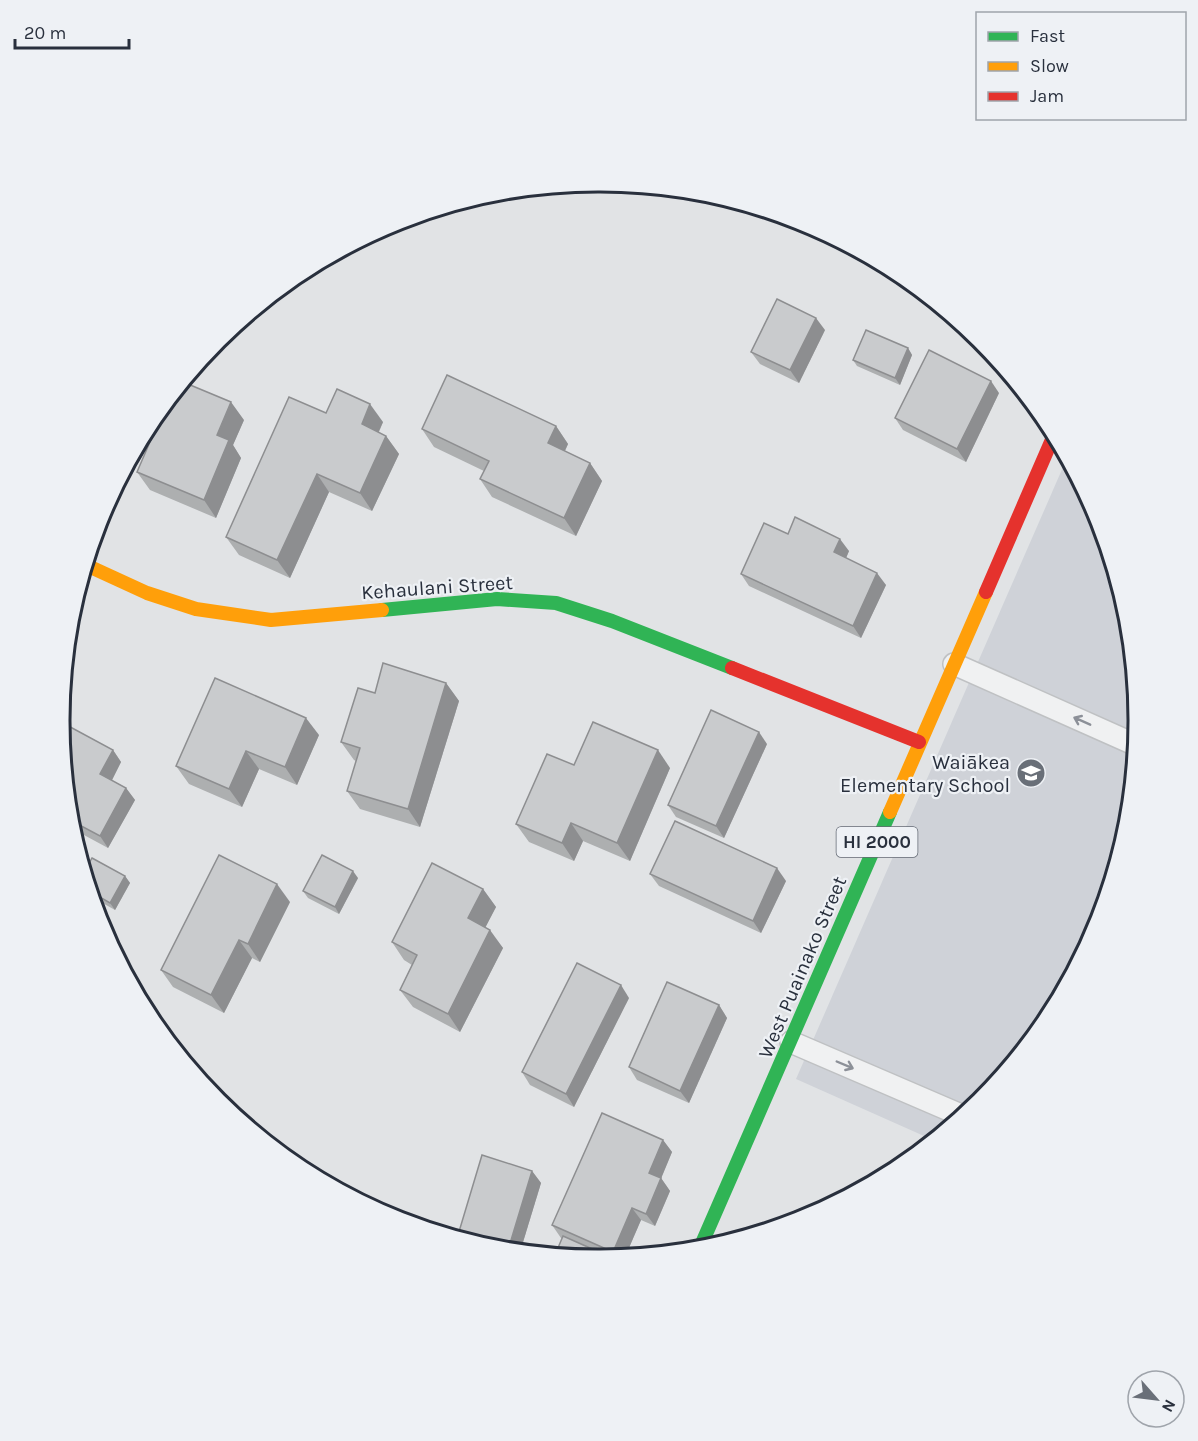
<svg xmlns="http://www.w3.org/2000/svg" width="1198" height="1441" viewBox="0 0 1198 1441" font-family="Karla,sans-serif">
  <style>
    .built { fill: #cfd2d8 }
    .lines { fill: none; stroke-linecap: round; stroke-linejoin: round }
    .lane-casing { stroke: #bfc1c3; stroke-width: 24 }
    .lane { stroke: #f0f1f2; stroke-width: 21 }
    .fast { stroke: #30b455; stroke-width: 14 }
    .slow { stroke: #ff9f0a; stroke-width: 14 }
    .jam { stroke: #e5322d; stroke-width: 14 }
    .wall { fill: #adafb0 }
    .shaded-wall { fill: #8d8e90 }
    .building { fill: #c9cbcd; stroke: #8d8e90; stroke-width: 1.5 }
    .oneway { stroke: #8c9098 }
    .labels { text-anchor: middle; stroke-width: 4.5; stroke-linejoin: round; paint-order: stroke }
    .shield { fill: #eef1f5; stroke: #646a74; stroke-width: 1.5 }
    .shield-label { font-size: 18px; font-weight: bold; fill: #29303d }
    .street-label { font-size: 20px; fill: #29303d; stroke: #eef1f5 }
    .poi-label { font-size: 20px; fill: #29303d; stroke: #eef1f5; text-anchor: end }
    .rim { fill: none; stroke: #29303d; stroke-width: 3 }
  </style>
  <rect width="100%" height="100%" fill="#e1e3e5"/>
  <!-- built -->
  <path class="built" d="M1067,458L1097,515L1128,616L1138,721L1128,826L1097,927L1047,1020L980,1102L933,1140L796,1079Z"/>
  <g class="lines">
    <!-- lane casing -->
    <g class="lane-casing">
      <g id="lane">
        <path d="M954,664L1136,745"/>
        <path d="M791,1042L963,1116"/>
      </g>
    </g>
    <!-- lane -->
    <use href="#lane" class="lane"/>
    <!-- fast -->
    <g class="fast">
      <path d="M382,610L497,599L556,603L612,621L732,668"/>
      <path d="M699,1250L890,812"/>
    </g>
    <!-- slow -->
    <g class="slow">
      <path d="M86,565L147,593L196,609L271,620L382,610"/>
      <path d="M890,812L986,592"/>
    </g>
    <!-- jam -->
    <g class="jam">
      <path d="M986,592L1054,435"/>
      <path d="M732,668L919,742"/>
    </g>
  </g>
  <!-- wall -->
  <g class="wall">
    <path d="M825,330L799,383L760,364L751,352Z"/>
    <path d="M908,348L912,355L900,385L857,366L853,360Z"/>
    <path d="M999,393L966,462L903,430L895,418Z"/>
    <path d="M326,413L383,422L379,432L386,436L399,454L372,511L329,492L290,578L239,555L226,537Z"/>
    <path d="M244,420L233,445L241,458L216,518L150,490L137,472Z"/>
    <path d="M556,426L568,444L565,451L590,463L602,481L576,536L492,497L480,479L484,471L434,447L422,429Z"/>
    <path d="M788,534L849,551L846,558L886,585L861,638L749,586L741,574Z"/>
    <path d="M446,683L459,701L420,827L360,809L347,791L356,761L354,760L341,742L375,693Z"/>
    <path d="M60,724L113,750L121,762L112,780L126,788L135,800L108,848L71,828Z"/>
    <path d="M319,735L297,785L259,769L242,807L189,784L176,766Z"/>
    <path d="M767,744L724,838L676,817L668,805Z"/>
    <path d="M574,765L670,768L630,861L583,841L574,861L529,842L516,824Z"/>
    <path d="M84,872L125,876L130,883L115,910L92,897Z"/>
    <path d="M650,874L786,881L761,933L659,886Z"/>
    <path d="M358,878L339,914L308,898L303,891Z"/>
    <path d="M483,889L496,907L485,927L503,948L460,1032L413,1007L400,990L412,965L404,960L392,942Z"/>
    <path d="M290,902L260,962L252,958L224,1013L173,987L161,970Z"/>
    <path d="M629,998L574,1107L530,1085L522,1072Z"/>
    <path d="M719,1005L727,1018L689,1103L637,1080L629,1067Z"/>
    <path d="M663,1140L672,1152L661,1178L670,1191L655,1226L641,1220L625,1257L609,1259L601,1255L603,1259H599L561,1238L552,1225Z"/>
    <path d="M532,1171L541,1183L520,1252L494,1249L461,1239L458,1235Z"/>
  </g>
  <!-- shaded-wall -->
  <g class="shaded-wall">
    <path d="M816,318L825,330L799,383L790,370Z"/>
    <path d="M908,348L912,355L900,385L895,378Z"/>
    <path d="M991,381L999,393L966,462L957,449Z"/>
    <path d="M231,402L244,420L233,445L241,458L216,518L204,500L217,435Z"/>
    <path d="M370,404L383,422L374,442L362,424Z"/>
    <path d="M556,426L568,444L560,461L548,443Z"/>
    <path d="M386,436L399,454L372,511L360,493Z"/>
    <path d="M590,463L602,481L576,536L564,518Z"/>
    <path d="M317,474L329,492L290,578L277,560Z"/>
    <path d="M840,539L849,551L843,565L834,552Z"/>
    <path d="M877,573L886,585L861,638L853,626Z"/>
    <path d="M446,683L459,701L420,827L408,809Z"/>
    <path d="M306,718L319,735L297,785L285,767Z"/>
    <path d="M759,732L767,744L724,838L716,826Z"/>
    <path d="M113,750L121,762L109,786L100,774Z"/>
    <path d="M658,750L670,768L630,861L617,843Z"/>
    <path d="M246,751L259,769L242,807L229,789Z"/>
    <path d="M126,788L135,800L108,848L100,836Z"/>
    <path d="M571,823L583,841L574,861L562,843Z"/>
    <path d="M777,868L786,881L761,933L753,921Z"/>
    <path d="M353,871L358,878L339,914L335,907Z"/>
    <path d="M125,876L130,883L115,910L110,903Z"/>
    <path d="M277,884L290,902L260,962L248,944Z"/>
    <path d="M483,889L496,907L481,936L468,918Z"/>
    <path d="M490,930L503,948L460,1032L448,1014Z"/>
    <path d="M239,940L252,958L224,1013L211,995Z"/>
    <path d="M621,985L629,998L574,1107L566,1094Z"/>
    <path d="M719,1005L727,1018L689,1103L680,1091Z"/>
    <path d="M663,1140L672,1152L658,1186L649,1173Z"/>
    <path d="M532,1171L541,1183L520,1252L508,1251Z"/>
    <path d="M661,1178L670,1191L655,1226L646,1214Z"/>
    <path d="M632,1208L641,1220L625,1257L617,1258L613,1252Z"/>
    <path d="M599,1252L603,1259H596Z"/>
  </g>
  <!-- building -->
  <g class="building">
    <path d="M777,299L816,318L790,370L751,352Z"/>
    <path d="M866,330L908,348L895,378L853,360Z"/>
    <path d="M929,350L991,381L957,449L895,418Z"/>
    <path d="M447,375L556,426L548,443L590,463L564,518L480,479L489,461L422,429Z"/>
    <path d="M183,382L231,402L217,435L229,440L204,500L137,472L168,400Z"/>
    <path d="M337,389L370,404L362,424L386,436L360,493L317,474L277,560L226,537L289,397L326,413Z"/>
    <path d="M795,517L840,539L834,552L877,573L853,626L741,574L764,523L788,534Z"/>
    <path d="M383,663L446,683L408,809L347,791L360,748L341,742L358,688L375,693Z"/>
    <path d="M215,678L306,718L285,767L246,751L229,789L176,766Z"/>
    <path d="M711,710L759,732L716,826L668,805Z"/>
    <path d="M61,722L113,750L100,774L126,788L100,836L70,820L60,724Z"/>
    <path d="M593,722L658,750L617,843L571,823L562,843L516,824L547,754L574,765Z"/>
    <path d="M675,821L777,868L753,921L650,874Z"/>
    <path d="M219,855L277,884L248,944L239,940L211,995L161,970Z"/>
    <path d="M322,855L353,871L335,907L303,891Z"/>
    <path d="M92,858L125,876L110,903L91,892L84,872Z"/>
    <path d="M432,863L483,889L468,918L490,930L448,1014L400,990L417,955L392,942Z"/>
    <path d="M577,963L621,985L566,1094L522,1072Z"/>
    <path d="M667,982L719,1005L680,1091L629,1067Z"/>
    <path d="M602,1113L663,1140L649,1173L661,1178L646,1214L632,1208L613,1252L552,1225Z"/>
    <path d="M482,1155L532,1171L508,1250L458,1235Z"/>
    <path d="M563,1236L599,1252L596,1259L555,1255Z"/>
  </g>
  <!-- one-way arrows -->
  <defs><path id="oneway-shaft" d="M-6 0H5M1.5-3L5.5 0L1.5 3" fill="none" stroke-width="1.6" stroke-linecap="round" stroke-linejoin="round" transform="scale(1.5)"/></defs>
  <g class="oneway">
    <use href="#oneway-shaft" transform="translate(1082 721) rotate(-156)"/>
    <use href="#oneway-shaft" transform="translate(845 1065) rotate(23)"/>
  </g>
  <!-- icons -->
  <defs>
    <g id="school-disc" transform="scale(1.5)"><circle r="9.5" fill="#696f78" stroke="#eef1f5"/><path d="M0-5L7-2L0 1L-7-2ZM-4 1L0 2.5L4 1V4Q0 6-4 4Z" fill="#fff"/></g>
  </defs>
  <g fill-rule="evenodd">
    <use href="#school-disc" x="1031" y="773"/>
  </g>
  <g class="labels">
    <!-- shield labels -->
    <rect class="shield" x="836.5" y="827" width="81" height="30" rx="4.5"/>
    <g class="shield-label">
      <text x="877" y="848">HI 2000</text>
    </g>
    <!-- street labels -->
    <g class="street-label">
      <text transform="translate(437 587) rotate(-4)" y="7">Kehaulani Street</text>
      <text transform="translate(802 967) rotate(-67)" y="7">West Puainako Street</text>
    </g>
    <!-- poi labels -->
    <g class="poi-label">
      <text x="1010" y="769">Waiākea<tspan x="1010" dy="23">Elementary School</tspan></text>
    </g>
  </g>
  <!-- crop -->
  <path d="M0 0H1198V1441H0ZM598 192H600A528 528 0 0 1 1128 720V721A528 528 0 0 1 600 1249H598A528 528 0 0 1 70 721V720A528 528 0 0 1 598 192Z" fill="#eef1f5" fill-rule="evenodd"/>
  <path class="rim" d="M598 192H600A528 528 0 0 1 1128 720V721A528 528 0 0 1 600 1249H598A528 528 0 0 1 70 721V720A528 528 0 0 1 598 192Z"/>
  <!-- legend -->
  <rect x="976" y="12" width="210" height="108" fill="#eef1f5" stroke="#9fa4ab" stroke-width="1.5"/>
  <rect x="988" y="32" width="30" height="9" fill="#30b455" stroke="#9fa4ab" stroke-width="1.5"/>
  <text x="1030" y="42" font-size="18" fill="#29303d">Fast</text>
  <rect x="988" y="62" width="30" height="9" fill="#ff9f0a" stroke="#9fa4ab" stroke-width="1.5"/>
  <text x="1030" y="72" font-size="18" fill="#29303d">Slow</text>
  <rect x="988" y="92" width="30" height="9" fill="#e5322d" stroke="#9fa4ab" stroke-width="1.5"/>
  <text x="1030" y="102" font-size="18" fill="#29303d">Jam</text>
  <!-- north arrow -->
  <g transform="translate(1156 1399) rotate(118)"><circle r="28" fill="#eef1f5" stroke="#9fa4ab" stroke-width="1.5"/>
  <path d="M0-4.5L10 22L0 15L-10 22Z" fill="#696f78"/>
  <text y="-9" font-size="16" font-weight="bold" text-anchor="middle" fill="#29303d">N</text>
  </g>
  <!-- scale -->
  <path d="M15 39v9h114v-9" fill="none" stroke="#29303d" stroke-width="3"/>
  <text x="24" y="39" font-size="18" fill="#29303d" stroke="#eef1f5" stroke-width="4.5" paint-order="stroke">20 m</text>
</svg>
